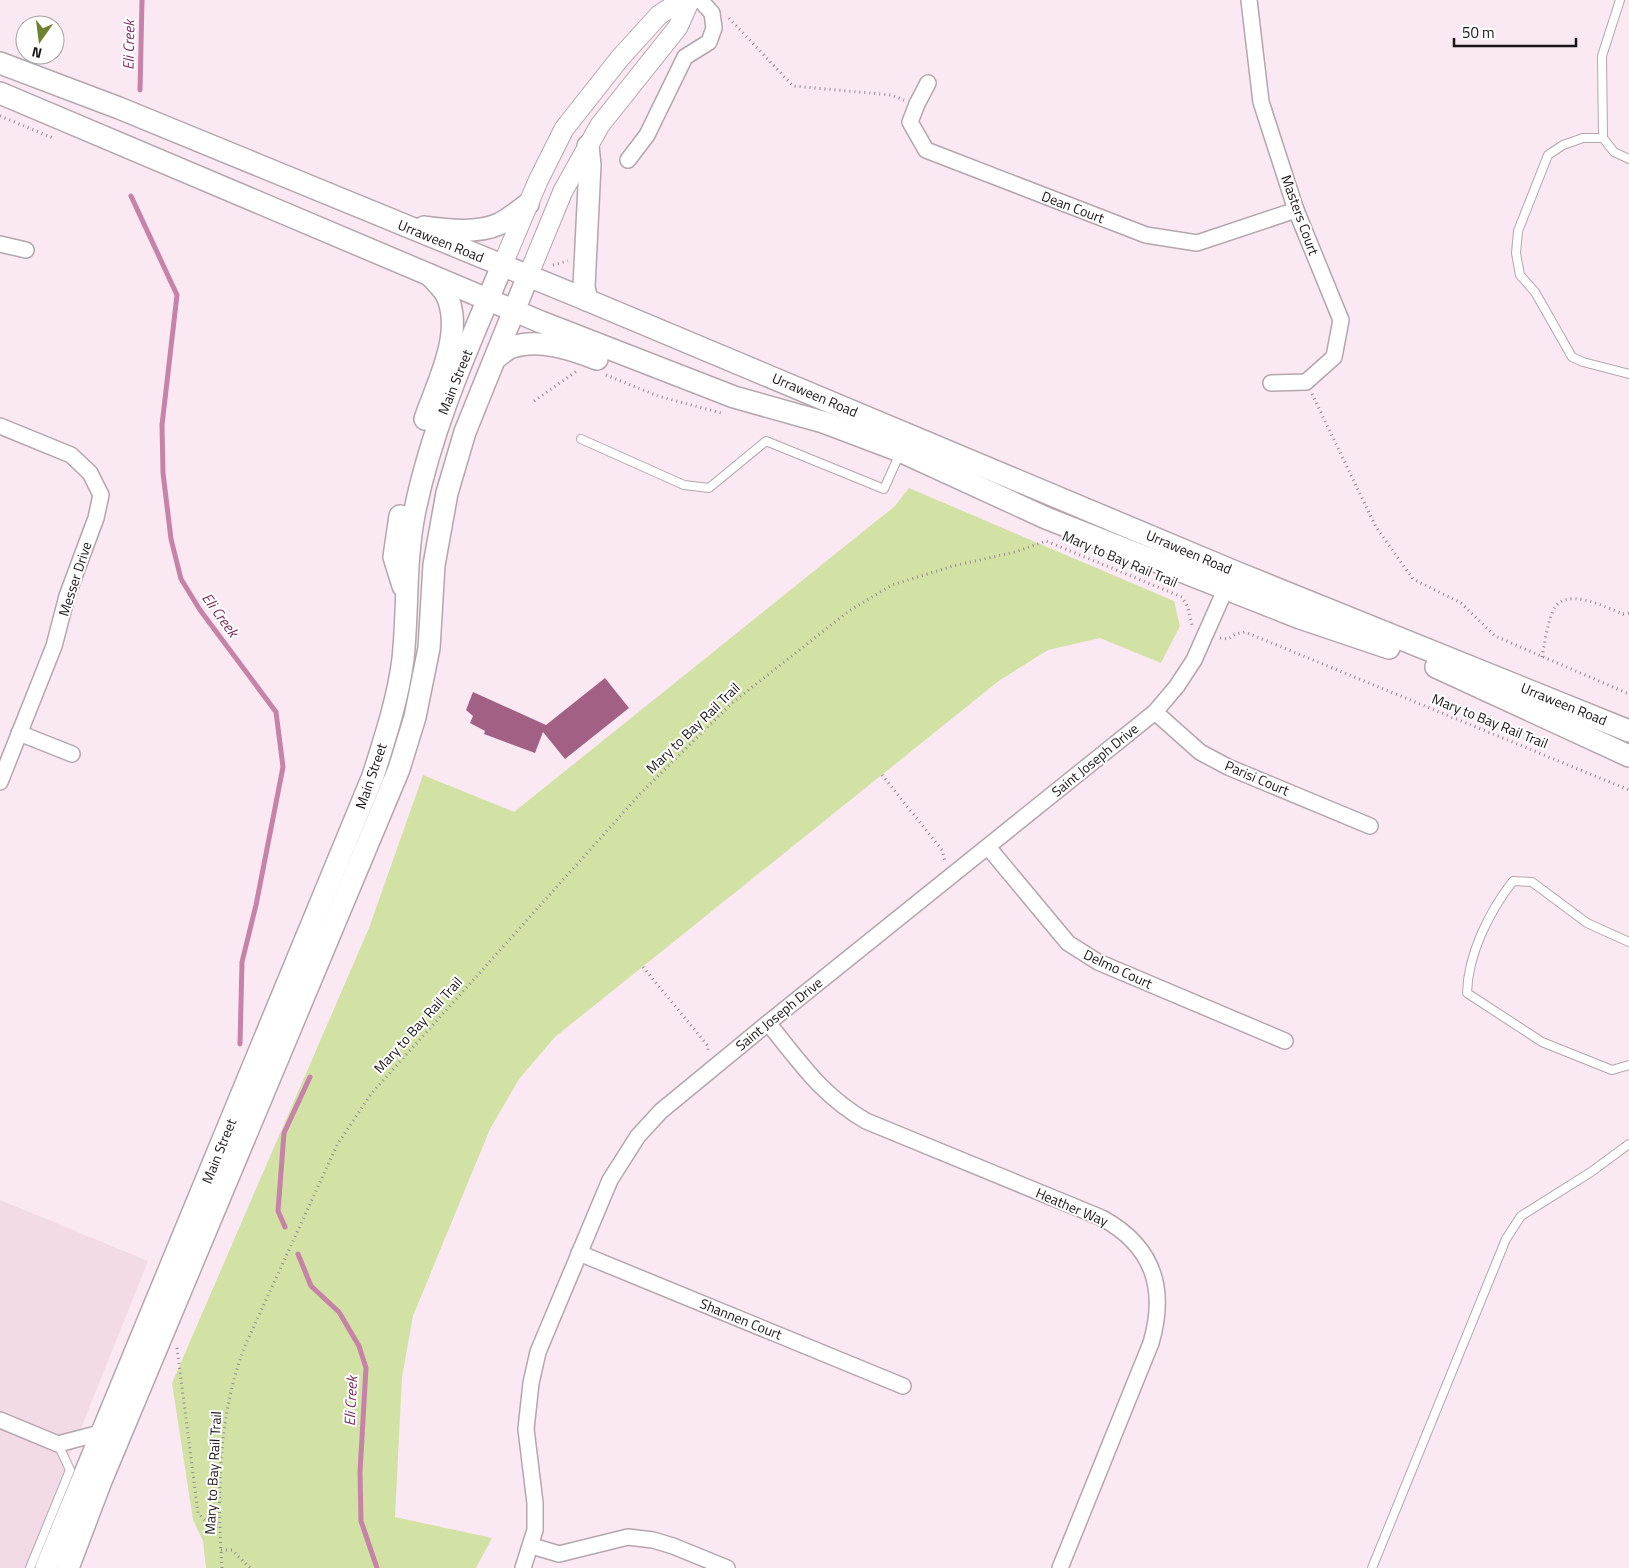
<svg xmlns="http://www.w3.org/2000/svg" width="1629" height="1568" viewBox="0 0 1629 1568" font-family="'Titillium Web',sans-serif">
  <style>
    .built { fill: #f3dae7 }
    .green { fill: #d2e2a5 }
    .lines { fill: none; stroke-linecap: round; stroke-linejoin: round }
    .stream { stroke: #c782a8; stroke-width: 5 }
    .building { fill: #a26085 }
    .service-casing { stroke: #b5a5ad; stroke-width: 10 }
    .minor-casing { stroke: #b5a5ad; stroke-width: 18 }
    .tertiary-casing { stroke: #b5a5ad; stroke-width: 21 }
    .secondary-casing { stroke: #b5a5ad; stroke-width: 24 }
    .path { stroke: #958a90; stroke-width: 3; stroke-dasharray: 1 4; stroke-linecap: butt }
    .service { stroke: #fff; stroke-width: 8 }
    .minor { stroke: #fff; stroke-width: 15 }
    .tertiary { stroke: #fff; stroke-width: 19 }
    .secondary { stroke: #fff; stroke-width: 21 }
    .labels { text-anchor: middle; stroke-width: 4; stroke-linejoin: round; paint-order: stroke }
    .street-label { font-size: 14px; fill: #191417; stroke: #fff }
    .water-label { font-size: 15px; font-style: italic; fill: #7f2d60; stroke: #fff }
  </style>
  <rect width="100%" height="100%" fill="#fae9f2"/>
  <!-- built -->
  <path class="built" d="M0,1200L148,1261L25,1568H0Z"/>
  <!-- green -->
  <path class="green" d="M909,488L1174,601L1180,626L1161,663L1100,638L1048,650L1000,680L555,1037L519,1079L490,1129L413,1316L402,1377L395,1517L492,1538L476,1568H206L203,1541L193,1520L172,1383L369,928L423,775L514,812L895,506Z"/>
  <g class="lines">
    <!-- stream -->
    <g class="stream">
      <path d="M140,90L142,0"/>
      <path d="M131,196L177,295L162,425L163,473L171,539L181,579L200,610L276,712L283,767L256,905L242,962L240,1044"/>
      <path d="M285,1227L278,1211L284,1133L310,1077"/>
      <path d="M298,1254L311,1286L339,1312L359,1346L366,1368L360,1472L361,1521L377,1568"/>
    </g>
  </g>
  <!-- building -->
  <path class="building" d="M605,678L629,708L565,759L543,732L535,753L484,734L485,731L470,723L473,716L466,710L473,692L546,725Z"/>
  <g class="lines">
    <!-- service casing -->
    <g class="service-casing">
      <g id="service">
        <path d="M1620,0L1602,56L1603,138L1614,152L1629,159"/>
        <path d="M1603,138H1583L1563,145L1548,155L1518,231L1516,253L1520,275L1535,292L1572,357L1583,362L1629,374"/>
        <path d="M581,439L684,485L709,488L766,441L884,489L900,453"/>
        <path d="M1629,942L1587,923L1532,882L1513,881C1489,912 1468,954 1467,993L1542,1042L1612,1070L1629,1065"/>
        <path d="M30,1568L70,1470L58,1444"/>
        <path d="M1372,1568L1506,1239L1521,1216L1591,1172L1629,1144"/>
      </g>
    </g>
    <!-- minor casing -->
    <g class="minor-casing">
      <g id="minor">
        <path d="M1249,0L1261,102L1296,210L1341,320L1334,357L1306,382L1271,383"/>
        <path d="M928,83L917,104L910,122L926,150L1146,235L1197,243L1296,210"/>
        <path d="M628,160L647,135L685,57L709,42L714,28L712,13L700,0"/>
        <path d="M0,244L26,250"/>
        <path d="M0,426L71,455L90,473L101,495L96,518L67,596L54,646L0,782"/>
        <path d="M1155,712L1200,752L1228,767L1370,826"/>
        <path d="M19,733L72,754"/>
        <path d="M988,847L1068,943L1098,962L1285,1041"/>
        <path d="M768,1023C800,1062 821,1095 866,1121L1102,1218C1153,1246 1167,1288 1151,1343L1060,1568"/>
        <path d="M579,1253L903,1386"/>
        <path d="M0,1420L58,1444L100,1433"/>
        <path d="M532,1546L559,1554L628,1537L653,1540L673,1546L727,1568"/>
        <path d="M523,1568L535,1530V1503L526,1429L531,1383L538,1352L610,1180L638,1136L661,1111L768,1023L1155,712L1177,686L1194,660L1229,581"/>
      </g>
    </g>
    <!-- tertiary casing -->
    <g class="tertiary-casing">
      <g id="tertiary">
        <path d="M502,266L538,181L564,129L620,58L659,15L682,0"/>
        <path d="M528,276L563,191L600,125L678,27L690,0"/>
      </g>
    </g>
    <!-- secondary casing -->
    <g class="secondary-casing">
      <g id="secondary">
        <path d="M0,63L119,108L587,300L1233,571L1629,731"/>
        <path d="M0,93L541,322L734,397L823,422L900,451L1046,518L1300,618L1389,648"/>
        <path d="M424,227C447,230 477,234 499,224C509,219 519,211 528,204"/>
        <path d="M587,300L584,287L590,165L588,146"/>
        <path d="M496,358C501,354 506,349 512,347C539,338 572,349 597,359"/>
        <path d="M425,419C437,383 464,334 447,296C444,289 435,281 430,275"/>
        <path d="M400,516L394,557L403,586"/>
        <path d="M1436,667L1629,756"/>
        <path d="M46,1568L373,776C385,738 398,699 403,659C408,612 405,562 414,515C431,428 468,347 502,266"/>
        <path d="M68,1568L101,1481L399,769L415,717L429,648L434,565L447,493L465,432L528,276"/>
      </g>
    </g>
    <!-- path -->
    <g class="path">
      <path d="M729,18L793,86L891,95L904,100"/>
      <path d="M0,116L53,138"/>
      <path d="M553,265L568,261"/>
      <path d="M606,375L658,396L721,413"/>
      <path d="M1312,394L1376,527L1413,579L1461,603L1495,636L1629,694"/>
      <path d="M534,401L577,371"/>
      <path d="M1220,638L1228,639L1236,634L1245,632L1629,790"/>
      <path d="M1542,657C1545,642 1547,624 1553,611C1564,585 1605,607 1623,614L1629,613"/>
      <path d="M882,775L942,850L945,861"/>
      <path d="M643,967L708,1046V1053"/>
      <path d="M177,1348L198,1513L209,1525L220,1526"/>
      <path d="M221,1550H232L250,1568"/>
      <path d="M222,1568C217,1494 218,1418 244,1348L337,1145L371,1094L640,794L732,703L849,611L892,585L953,566L1015,552L1046,541L1182,597L1188,607L1192,625"/>
    </g>
    <!-- service -->
    <use href="#service" class="service"/>
    <!-- minor -->
    <use href="#minor" class="minor"/>
    <!-- tertiary -->
    <use href="#tertiary" class="tertiary"/>
    <!-- secondary -->
    <use href="#secondary" class="secondary"/>
  </g>
  <g class="labels">
    <!-- street labels -->
    <g class="street-label">
      <text transform="translate(1073 207) rotate(21)" y="5">Dean Court</text>
      <text transform="translate(1300 215) rotate(70)" y="5">Masters Court</text>
      <text transform="translate(441 241) rotate(22)" y="5">Urraween Road</text>
      <text transform="translate(455 382) rotate(-68)" y="5">Main Street</text>
      <text transform="translate(815 395) rotate(23)" y="5">Urraween Road</text>
      <text transform="translate(1189 552) rotate(23)" y="5">Urraween Road</text>
      <text transform="translate(1120 559) rotate(23)" y="5">Mary to Bay Rail Trail</text>
      <text transform="translate(75 579) rotate(-72)" y="5">Messer Drive</text>
      <text transform="translate(1564 704) rotate(22)" y="5">Urraween Road</text>
      <text transform="translate(1490 721) rotate(22)" y="5">Mary to Bay Rail Trail</text>
      <text transform="translate(693 728) rotate(-44)" y="5">Mary to Bay Rail Trail</text>
      <text transform="translate(1095 760) rotate(-39)" y="5">Saint Joseph Drive</text>
      <text transform="translate(371 776) rotate(-71)" y="5">Main Street</text>
      <text transform="translate(1257 778) rotate(23)" y="5">Parisi Court</text>
      <text transform="translate(1118 969) rotate(25)" y="5">Delmo Court</text>
      <text transform="translate(779 1014) rotate(-39)" y="5">Saint Joseph Drive</text>
      <text transform="translate(418 1025) rotate(-48)" y="5">Mary to Bay Rail Trail</text>
      <text transform="translate(219 1151) rotate(-68)" y="5">Main Street</text>
      <text transform="translate(1072 1207) rotate(23)" y="5">Heather Way</text>
      <text transform="translate(741 1319) rotate(22)" y="5">Shannen Court</text>
      <text transform="translate(213 1473) rotate(-87)" y="5">Mary to Bay Rail Trail</text>
    </g>
    <!-- water labels -->
    <g class="water-label">
      <text transform="translate(129 45) rotate(-89)" y="5">Eli Creek</text>
      <text transform="translate(220 615) rotate(54)" y="5">Eli Creek</text>
      <text transform="translate(351 1401) rotate(-87)" y="5">Eli Creek</text>
    </g>
  </g>
  <!-- north arrow -->
  <g transform="translate(40 40) rotate(194)"><circle r="24" fill="#ffffff" stroke="#a3a1a2"/>
  <path d="M0-4L9 19L0 12L-9 19Z" fill="#708130"/>
  <text y="-8" font-size="14" font-weight="bold" text-anchor="middle" fill="#191417">N</text>
  </g>
  <!-- scale -->
  <path d="M1454 38v8h122v-8" fill="none" stroke="#191417" stroke-width="2.5"/>
  <text x="1462" y="38" font-size="15" fill="#191417" stroke="#ffffff" stroke-width="4" paint-order="stroke">50 m</text>
</svg>
